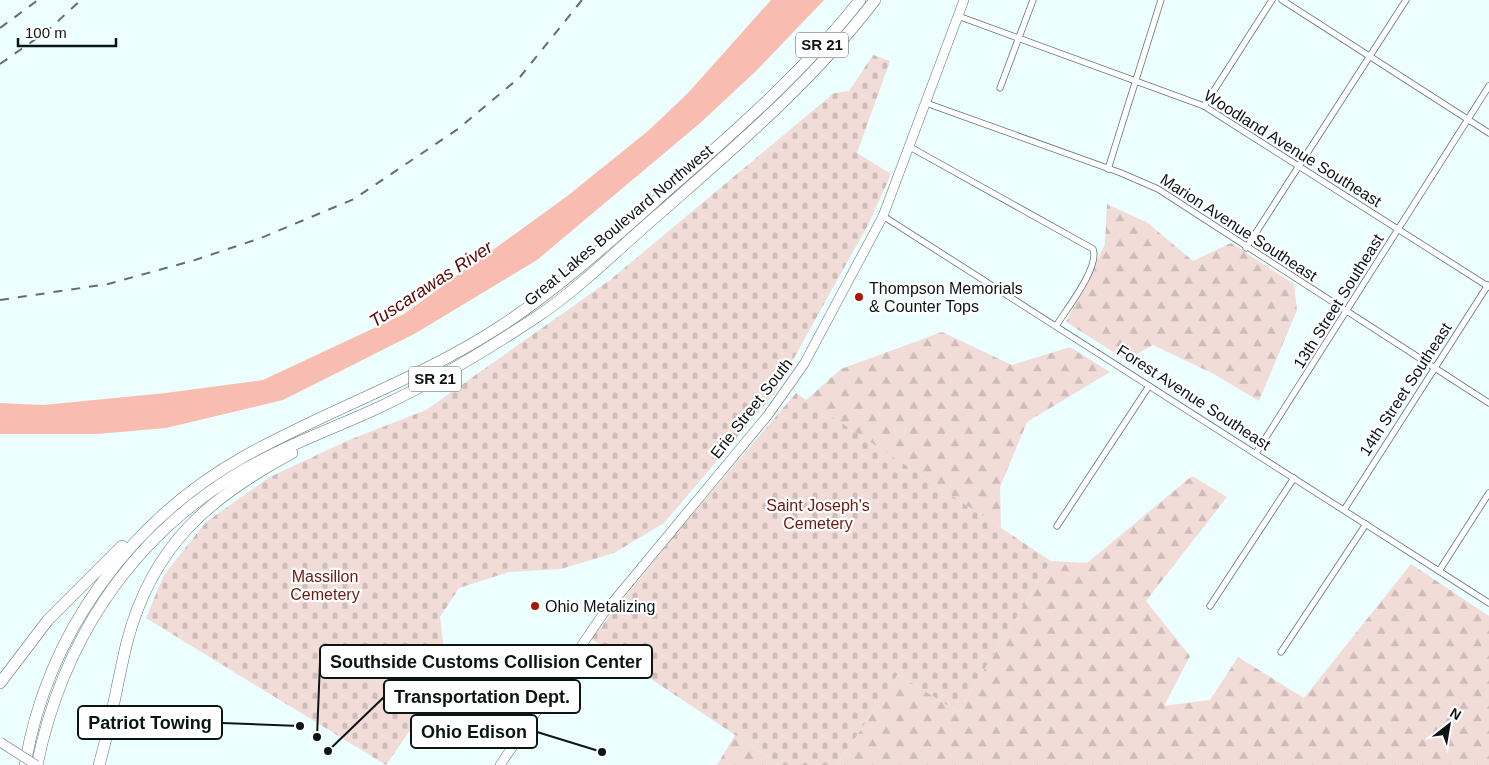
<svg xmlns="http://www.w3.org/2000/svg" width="1489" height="765" viewBox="0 0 1489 765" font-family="Arial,sans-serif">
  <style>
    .forest { fill: url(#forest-firs) }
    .cemetery { fill: url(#cemetery-stones) }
    .water { fill: #f9bcb0 }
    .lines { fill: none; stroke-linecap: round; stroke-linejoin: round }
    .minor-casing { stroke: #607473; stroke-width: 7 }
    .secondary-casing { stroke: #607473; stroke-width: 10 }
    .motorway-casing { stroke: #607473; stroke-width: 12 }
    .minor { stroke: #fff; stroke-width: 5.5 }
    .secondary { stroke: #fff; stroke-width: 9 }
    .motorway { stroke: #fff; stroke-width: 11 }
    .rail { stroke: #636f6f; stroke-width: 2; stroke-dasharray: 9 9; stroke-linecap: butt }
    .secondary-bridge-casing { stroke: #607473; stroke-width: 10; stroke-linecap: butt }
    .secondary-bridge { stroke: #fff; stroke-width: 9 }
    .poi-dot { fill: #a71600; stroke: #fff; stroke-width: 2 }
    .labels { text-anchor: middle; stroke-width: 4.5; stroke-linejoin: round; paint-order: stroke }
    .shield { fill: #fff; stroke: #555a5a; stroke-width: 1 }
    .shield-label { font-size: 15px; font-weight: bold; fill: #0c1414 }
    .street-label { font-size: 16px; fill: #0c1414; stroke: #fff }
    .poi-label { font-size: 16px; fill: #0c1414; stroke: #fff; text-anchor: start }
    .park-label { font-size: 16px; fill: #6e190c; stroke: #fff }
    .water-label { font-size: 18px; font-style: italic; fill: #5d0400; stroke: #fff }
    .leader { fill: none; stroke: #0c1414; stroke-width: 2 }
    .callout-dot { fill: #0c1414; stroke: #fff; stroke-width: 2 }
    .callout { fill: #fff; stroke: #0c1414; stroke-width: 2 }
    .callout-label { font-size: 18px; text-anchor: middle; font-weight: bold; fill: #0c1414 }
  </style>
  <defs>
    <pattern id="forest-firs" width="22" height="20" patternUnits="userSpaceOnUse" patternTransform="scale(1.25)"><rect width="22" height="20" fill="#f1dcd8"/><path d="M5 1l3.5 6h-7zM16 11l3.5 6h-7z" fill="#cdbcb8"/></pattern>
    <pattern id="cemetery-stones" width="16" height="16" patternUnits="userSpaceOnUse" patternTransform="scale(1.25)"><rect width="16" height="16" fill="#f1dcd8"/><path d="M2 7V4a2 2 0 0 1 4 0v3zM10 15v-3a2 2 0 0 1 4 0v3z" fill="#cdbcb8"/></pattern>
  </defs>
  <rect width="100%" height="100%" fill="#ecfefe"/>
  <!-- forest -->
  <g class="forest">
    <path d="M1107,204L1148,223L1193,261L1231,243L1294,284L1297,310L1259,401L1214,374L1153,345L1126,360L1066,322L1105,244Z"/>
    <path d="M942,332L1012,365L1070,347L1110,372L1027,422L1000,487L1001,528L806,400L841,369Z"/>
    <path d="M1192,476L1227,497L1146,601L1190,656L1164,706L1210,700L1238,657L1304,698L1411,564L1489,616V765H837L898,674L958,712L1051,561L1087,563Z"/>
    <path d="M735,735L780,765H717Z"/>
  </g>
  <!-- cemetery -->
  <g class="cemetery">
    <path d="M873,55L890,61L857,153L891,174L869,223L774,394L664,523L614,553L561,569L509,572L459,588L440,617L447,677L386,765L146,618L164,575L206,522L270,477L349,440L426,410L610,280L834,93L849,91Z"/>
    <path d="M796,393L1051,561L958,712L898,674L837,765H780L591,639L679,530Z"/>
  </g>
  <!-- water -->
  <path class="water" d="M771,0H824L756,71L699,124L537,260L416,333L283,400L166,428L97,434H0V403L43,405L166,393L263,380L404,314L566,197L648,131L688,93Z"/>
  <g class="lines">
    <!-- minor casing -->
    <g class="minor-casing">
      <g id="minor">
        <path d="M1282,0L1489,133"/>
        <path d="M958,16L1204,106L1489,287"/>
        <path d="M1000,88L1033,0"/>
        <path d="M926,103L1121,173L1158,189L1489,403"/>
        <path d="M1204,106L1272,0"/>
        <path d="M910,147L1093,249C1100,267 1066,310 1056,326"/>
        <path d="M1108,169L1161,0"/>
        <path d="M883,216L1489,603"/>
        <path d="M1246,248L1406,0"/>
        <path d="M1256,453L1489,86"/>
        <path d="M1344,510L1488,285"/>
        <path d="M1057,526L1149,386"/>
        <path d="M1439,571L1489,493"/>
        <path d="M1210,606L1294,478"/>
        <path d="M1281,652L1366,524"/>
      </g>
    </g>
    <!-- secondary casing -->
    <g class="secondary-casing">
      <path id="secondary" d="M500,765L603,614L768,415L804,364L883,216L964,0"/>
    </g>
    <!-- motorway casing -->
    <g class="motorway-casing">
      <g id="motorway">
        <path d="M0,683L48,620L122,546"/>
        <path d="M25,765C47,634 129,521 245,456C329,409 420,379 501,326C562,286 615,237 669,189C737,130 804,71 860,0"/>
        <path d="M37,765C62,644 126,544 232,477C278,448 330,430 380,407C435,381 487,350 538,316C581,287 619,248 659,214C735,147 813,81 875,0"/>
        <path d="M99,765C111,724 117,683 127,642C152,546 208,498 292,453"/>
      </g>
    </g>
    <!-- minor -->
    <use href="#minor" class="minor"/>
    <!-- secondary -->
    <use href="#secondary" class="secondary"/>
    <!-- motorway -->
    <use href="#motorway" class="motorway"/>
    <!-- rail -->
    <g class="rail">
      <path d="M0,28L38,0"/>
      <path d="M0,64L47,31L81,0"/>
      <path d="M0,300L108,284L195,260L261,238L354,199L458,129L520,77L582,0"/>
    </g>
    <!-- secondary-bridge casing -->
    <g class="secondary-bridge-casing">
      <path id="secondary-bridge" d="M0,742L36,765"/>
    </g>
    <!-- secondary-bridge -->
    <use href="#secondary-bridge" class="secondary-bridge"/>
  </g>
  <!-- markers -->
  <g class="poi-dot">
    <circle cx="859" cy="297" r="5"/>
    <circle cx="535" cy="606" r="5"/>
  </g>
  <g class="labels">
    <!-- shield labels -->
    <g class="shield">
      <rect x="796" y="32.5" width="52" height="25" rx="4"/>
      <rect x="409" y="366.5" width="52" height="25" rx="4"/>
    </g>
    <g class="shield-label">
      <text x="822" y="50">SR 21</text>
      <text x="435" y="384">SR 21</text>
    </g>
    <!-- street labels -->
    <g class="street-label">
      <text transform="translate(1293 148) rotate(32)" y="6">Woodland Avenue Southeast</text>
      <text transform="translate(618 225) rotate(-40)" y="6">Great Lakes Boulevard Northwest</text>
      <text transform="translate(1239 227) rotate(33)" y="6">Marion Avenue Southeast</text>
      <text transform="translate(1338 301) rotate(-58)" y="6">13th Street Southeast</text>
      <text transform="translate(1405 389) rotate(-57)" y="6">14th Street Southeast</text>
      <text transform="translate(1194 397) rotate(33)" y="6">Forest Avenue Southeast</text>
      <text transform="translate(751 408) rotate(-52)" y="6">Erie Street South</text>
    </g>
    <!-- poi labels -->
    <g class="poi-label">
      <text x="869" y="294">Thompson Memorials<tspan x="869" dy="18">&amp; Counter Tops</tspan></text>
      <text x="545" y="612">Ohio Metalizing</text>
    </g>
    <!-- park labels -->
    <g class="park-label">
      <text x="818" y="511">Saint Joseph's<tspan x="818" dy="18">Cemetery</tspan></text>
      <text x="325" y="582">Massillon<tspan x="325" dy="18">Cemetery</tspan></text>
    </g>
    <!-- water labels -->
    <g class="water-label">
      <text transform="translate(431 284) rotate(-33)" y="6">Tuscarawas River</text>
    </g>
  </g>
  <!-- callouts -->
  <path class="leader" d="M317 737L320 662M328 751L384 697M300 726L222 723M602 752L537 732"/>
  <g class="callout-dot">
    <circle cx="317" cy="737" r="5"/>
    <circle cx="328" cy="751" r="5"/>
    <circle cx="300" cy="726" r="5"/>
    <circle cx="602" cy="752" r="5"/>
  </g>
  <g class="callout">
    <rect x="320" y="645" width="332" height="33" rx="5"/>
    <rect x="384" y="680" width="196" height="33" rx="5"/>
    <rect x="78" y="706" width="144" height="33" rx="5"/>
    <rect x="411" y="715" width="126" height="33" rx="5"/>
  </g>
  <g class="callout-label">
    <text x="486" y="668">Southside Customs Collision Center</text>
    <text x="482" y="703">Transportation Dept.</text>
    <text x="150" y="729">Patriot Towing</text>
    <text x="474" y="738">Ohio Edison</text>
  </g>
  <!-- north arrow -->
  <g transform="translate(1449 725) rotate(31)" stroke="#ffffff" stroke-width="4" paint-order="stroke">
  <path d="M0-4L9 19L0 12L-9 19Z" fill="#0c1414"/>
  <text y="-8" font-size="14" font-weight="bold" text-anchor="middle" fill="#0c1414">N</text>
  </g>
  <!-- scale -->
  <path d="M18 38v8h98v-8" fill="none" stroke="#0c1414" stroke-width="2.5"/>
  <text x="25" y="38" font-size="15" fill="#0c1414" stroke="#ffffff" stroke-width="4" paint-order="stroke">100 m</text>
</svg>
